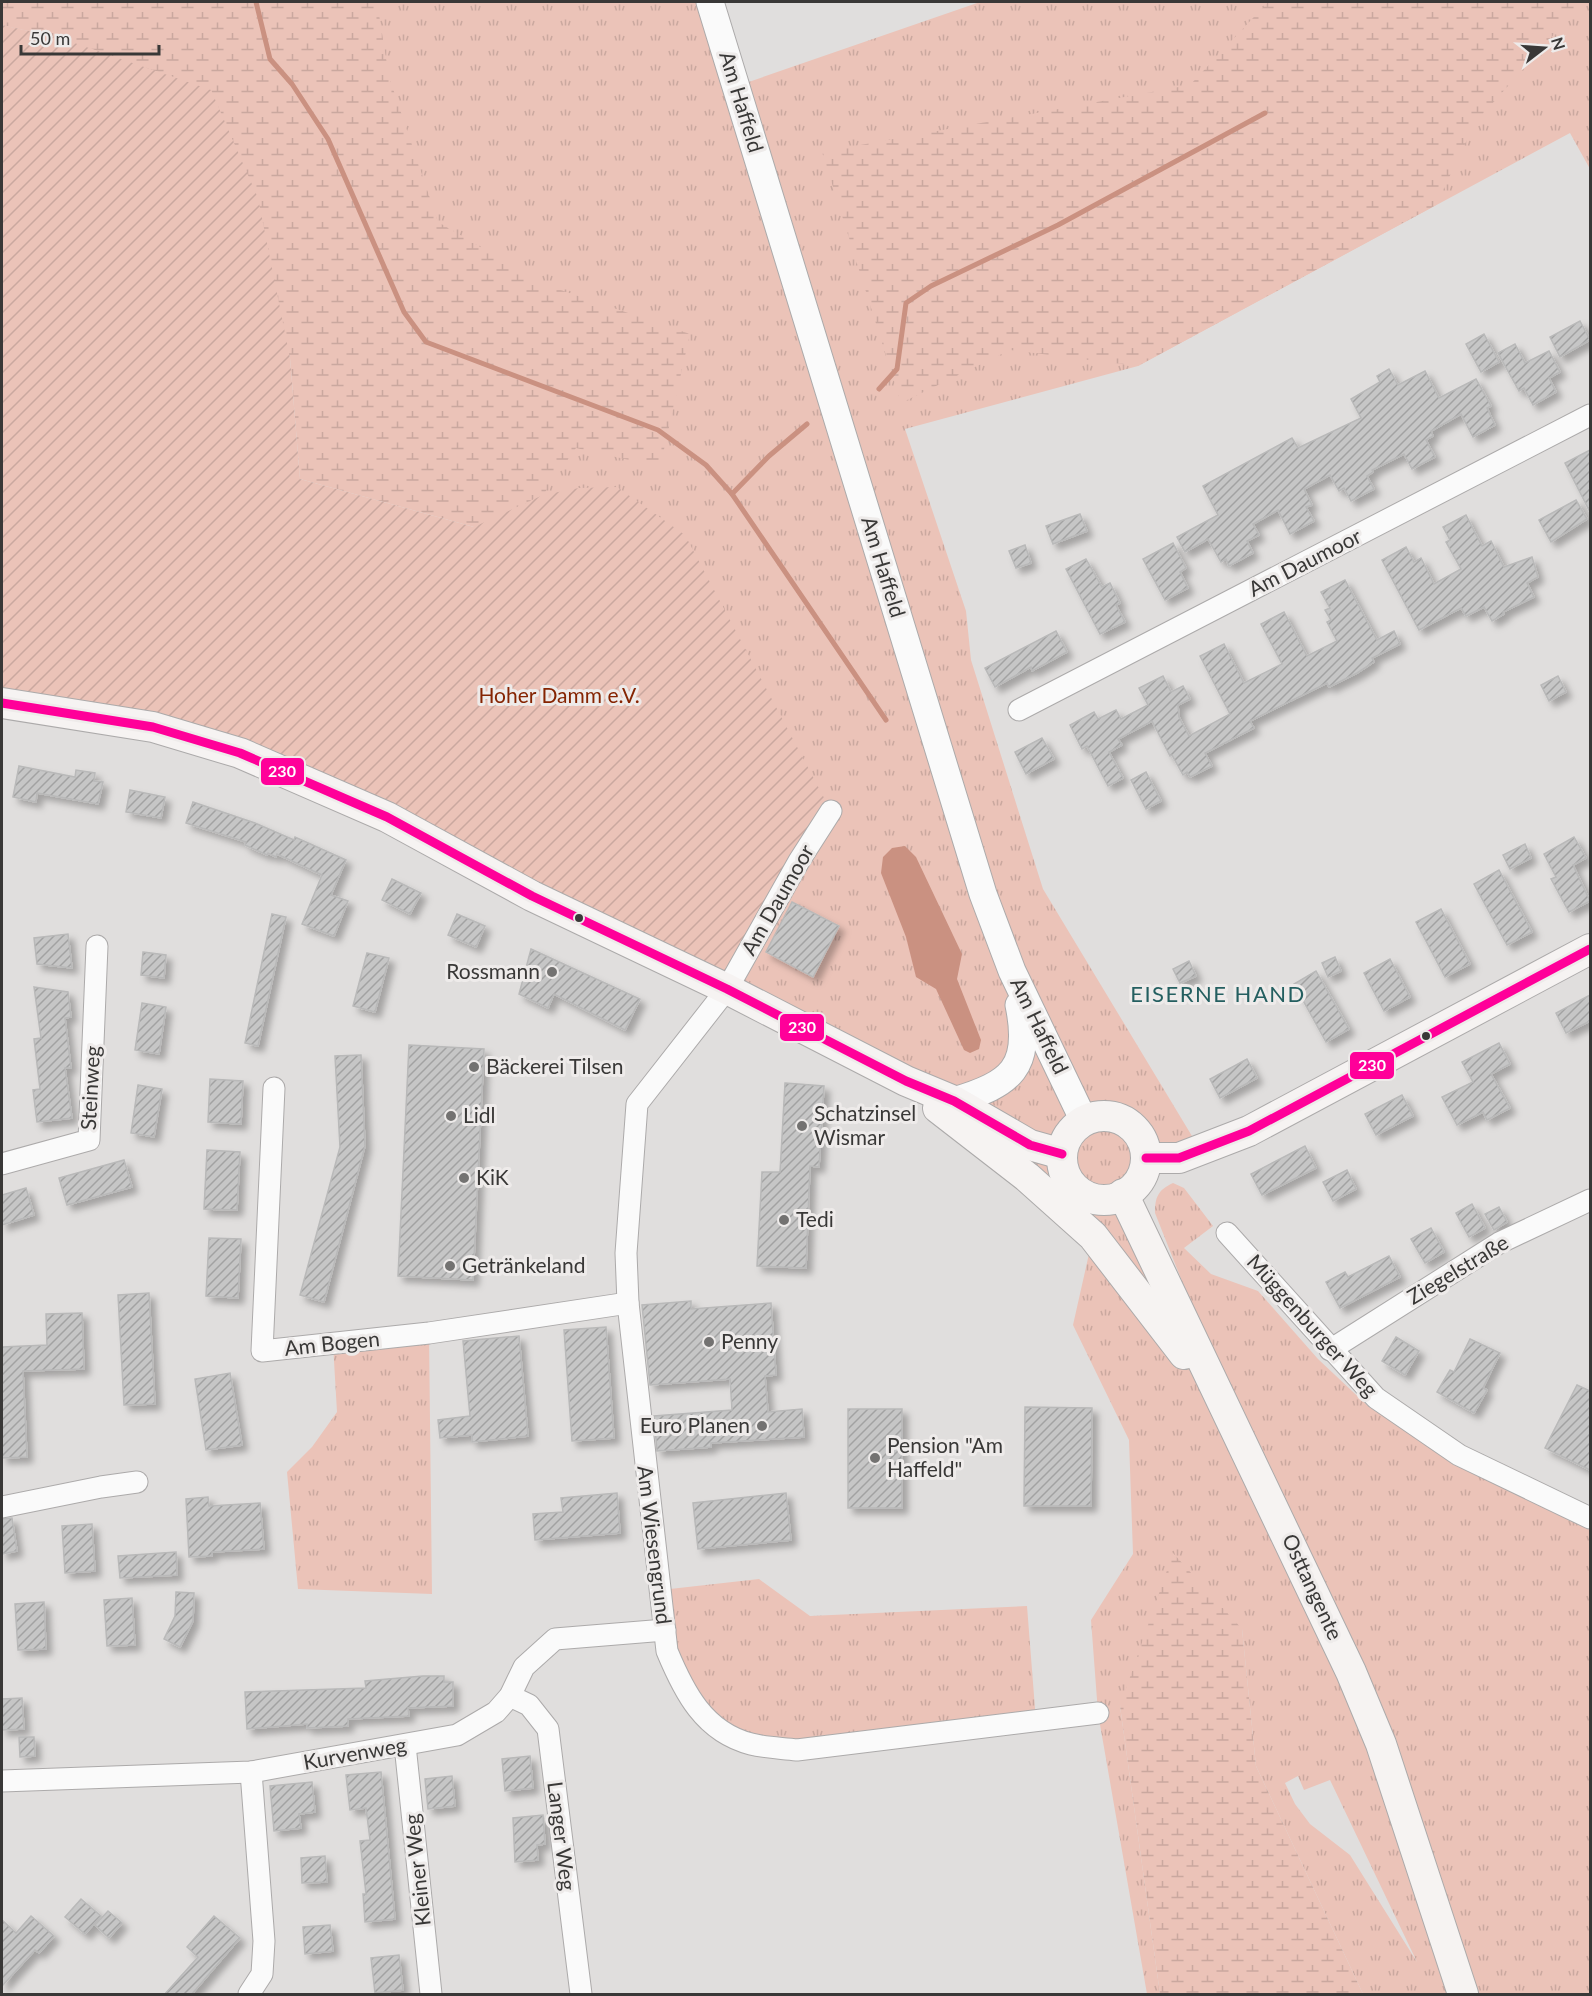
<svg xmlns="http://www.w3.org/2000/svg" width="1592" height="1996" viewBox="0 0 1592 1996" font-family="Lato,sans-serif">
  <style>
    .grass { fill: url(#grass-tufts); fill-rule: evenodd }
    .wetland { fill: url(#wetland-marsh) }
    .garden { fill: url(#garden-furrows) }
    .water { fill: #ca9181 }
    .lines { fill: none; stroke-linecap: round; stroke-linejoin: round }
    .stream { stroke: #ca9181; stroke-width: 5 }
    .building { fill: url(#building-hatch); stroke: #b9b9b9; stroke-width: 1.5; filter: url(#shadow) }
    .minor-casing { stroke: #acaaaa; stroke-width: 23 }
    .tertiary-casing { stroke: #acaaaa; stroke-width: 29 }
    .secondary-casing { stroke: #acaaaa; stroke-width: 32 }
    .minor { stroke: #fafafa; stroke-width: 21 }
    .tertiary { stroke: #fafafa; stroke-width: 27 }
    .secondary { stroke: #f6f3f2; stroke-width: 30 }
    .bus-1-casing { stroke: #eeebea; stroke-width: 14 }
    .bus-1 { stroke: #f09; stroke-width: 9 }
    .bus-dot { fill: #393837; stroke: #eeebea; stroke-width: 2 }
    .poi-dot { fill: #737271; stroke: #eeebea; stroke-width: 2 }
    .labels { text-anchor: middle; stroke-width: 6; stroke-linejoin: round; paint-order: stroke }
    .street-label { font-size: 21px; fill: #393837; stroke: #eeebea }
    .park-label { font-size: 21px; fill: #852402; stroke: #eeebea }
    .poi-label { font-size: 21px; fill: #393837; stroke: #eeebea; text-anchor: start }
    .neighbourhood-label { font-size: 22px; letter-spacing: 1.5px; fill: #245f60; stroke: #eeebea }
    .line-badge { stroke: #eeebea; stroke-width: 2 }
    .badge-label { font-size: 16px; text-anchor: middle; font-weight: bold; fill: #fff }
  </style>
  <defs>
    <pattern id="grass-tufts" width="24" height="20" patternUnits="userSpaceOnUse" patternTransform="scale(1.5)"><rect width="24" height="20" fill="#ebc3b8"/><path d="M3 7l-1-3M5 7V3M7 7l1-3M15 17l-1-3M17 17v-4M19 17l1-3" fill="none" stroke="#caa89f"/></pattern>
    <pattern id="wetland-marsh" width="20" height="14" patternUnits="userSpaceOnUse" patternTransform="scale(1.5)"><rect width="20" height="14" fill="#ebc3b8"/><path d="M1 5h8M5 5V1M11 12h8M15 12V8" fill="none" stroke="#caa89f"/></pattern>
    <pattern id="garden-furrows" width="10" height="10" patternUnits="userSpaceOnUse" patternTransform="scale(1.5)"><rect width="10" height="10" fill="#ebc3b8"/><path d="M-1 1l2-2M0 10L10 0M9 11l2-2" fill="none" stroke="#caa89f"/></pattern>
    <pattern id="building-hatch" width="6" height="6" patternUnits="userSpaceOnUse" patternTransform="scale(1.5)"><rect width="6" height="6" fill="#c6c6c6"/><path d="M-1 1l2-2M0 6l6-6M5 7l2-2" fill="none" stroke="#a2a2a2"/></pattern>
    <filter id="shadow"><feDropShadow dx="5.5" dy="5.5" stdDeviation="3" flood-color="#0004"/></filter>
  </defs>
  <rect width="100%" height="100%" fill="#e0dedd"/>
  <!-- grass -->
  <g class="grass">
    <path d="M2,2H710L737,86L980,2H1590V169L1570,133L1138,366L905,429L966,611L971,660L1043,889L1201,1151L1152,1166L1146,1182L1126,1198L1204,1337L1155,1213C1155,1197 1158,1190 1173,1183L1184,1188L1213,1226L1184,1248L1211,1274L1258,1291L1318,1359L1369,1407L1456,1463L1590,1529V1994H1363L1256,1766L1242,1629L1120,1706L1160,1994H1147L1098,1713L1091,1620L1133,1554L1129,1440L1073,1325L1093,1236L906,1081L727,989L474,527L60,38L2,25ZM1298,1776L1304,1790L1330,1780L1417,1962L1350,1855L1310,1824L1295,1804L1285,1783Z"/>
    <path d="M429,1333L432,1594L298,1589L287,1472L312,1447L337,1412L333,1344Z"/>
    <path d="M759,1579L810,1616L1027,1606L1036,1721L750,1744L684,1690L661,1590Z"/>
  </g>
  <!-- wetland -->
  <g class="wetland">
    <path d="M2,2H377L389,77L438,222L543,284L690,334L660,467L576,448L543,495L474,527L300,479L290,358L211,90L60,38L2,25Z"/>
    <path d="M1268,2H1583L1475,123L1436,205L1138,366L1010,350L901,403L822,152L1190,85Z"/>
    <path d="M1173,1553L1242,1629L1256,1766L1363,1994H1160L1120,1706Z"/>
  </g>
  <!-- garden -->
  <path class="garden" d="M2,25L60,38L211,90L258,198L290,358L300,479L474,527L543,495L579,488L617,487L685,535L831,811L727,989L240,753L2,703Z"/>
  <!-- water -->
  <path class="water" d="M905,846L916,857L962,954L957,979L981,1040L979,1049L970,1053L964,1050L936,989L916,977L906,937L881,873L883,857L892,848Z"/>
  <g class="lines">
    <!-- stream -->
    <g class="stream">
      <path d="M256,2L270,59L292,84L328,139L404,312L426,342L658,430L706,465L732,494L886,720"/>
      <path d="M879,389L897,369L906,303L931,286L1058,225L1265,113"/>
      <path d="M732,494L769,456L807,424"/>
    </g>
  </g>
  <!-- building -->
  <g class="building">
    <path d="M1580,321L1590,340L1560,357L1550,337Z"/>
    <path d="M1484,334L1499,362L1481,372L1466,344Z"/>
    <path d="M1515,344L1525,363L1549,351L1560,372L1549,378L1556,392L1533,405L1524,388L1519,391L1498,353Z"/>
    <path d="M1389,369L1398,385L1425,371L1439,398L1476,379L1491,406L1487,408L1495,425L1473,437L1461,414L1431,431L1433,436L1426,440L1435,457L1412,469L1404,454L1372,470L1373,472L1367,476L1374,489L1351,501L1344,488L1339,491L1330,475L1304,489L1312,505L1306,507L1314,521L1290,534L1278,510L1253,524L1259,535L1247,541L1253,553L1229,566L1226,559L1221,562L1208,539L1185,552L1177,537L1218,515L1203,486L1292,438L1298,448L1361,418L1351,399L1380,382L1377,376Z"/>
    <path d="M1590,450V512L1565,463Z"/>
    <path d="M1576,500L1587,519L1551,542L1539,520Z"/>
    <path d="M1080,514L1087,531L1053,544L1046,526Z"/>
    <path d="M1466,515L1482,546L1491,541L1504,567L1532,557L1538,577L1527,583L1534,597L1503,612L1504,614L1492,621L1484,607L1466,616L1461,608L1419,630L1382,560L1406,547L1414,562L1421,558L1434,584L1461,569L1446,542L1450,540L1443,527Z"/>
    <path d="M1173,543L1186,568L1180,572L1188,588L1165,600L1143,559Z"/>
    <path d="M1025,545L1031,563L1016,568L1009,551Z"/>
    <path d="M1086,559L1102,587L1110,583L1120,603L1116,605L1125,622L1100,634L1066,569Z"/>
    <path d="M1345,580L1377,640L1394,631L1400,644L1372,658L1374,662L1357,673L1329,687L1327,683L1250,721L1254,728L1205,753L1212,766L1190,777L1187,772L1183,775L1172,755L1170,756L1152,721L1118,739L1122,745L1109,752L1123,778L1108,786L1087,746L1082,749L1070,725L1094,712L1098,719L1116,710L1121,719L1148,705L1139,688L1163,676L1171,692L1183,686L1190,699L1178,705L1179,717L1189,736L1230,714L1200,656L1224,644L1244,683L1282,664L1261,624L1284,612L1307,656L1337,641L1327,622L1331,620L1325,610L1330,608L1321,592Z"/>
    <path d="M1056,631L1067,652L1032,671L1031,667L995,687L985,668Z"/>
    <path d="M1558,676L1566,692L1549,701L1541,685Z"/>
    <path d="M1042,738L1054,759L1026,774L1015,752Z"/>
    <path d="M19,766L75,777L76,770L95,773L94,781L103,782L98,804L37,793L36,802L13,797Z"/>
    <path d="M1146,772L1161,801L1146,809L1131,780Z"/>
    <path d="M130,790L165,797L161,818L126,812Z"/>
    <path d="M193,802L255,823L294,840L295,837L346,860L331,895L348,901L334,936L302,924L322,875L277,854L276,857L268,853L267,855L245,845L246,842L186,823Z"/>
    <path d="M1574,837L1586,858L1573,865L1590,901L1569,912L1551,879L1556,877L1544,854Z"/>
    <path d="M1525,844L1531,858L1510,869L1503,855Z"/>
    <path d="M1499,870L1532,932L1507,945L1474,884Z"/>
    <path d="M392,879L421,893L410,914L382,900Z"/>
    <path d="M792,902L839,926L813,977L766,952Z"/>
    <path d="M1441,909L1470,964L1445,977L1416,922Z"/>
    <path d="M272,914L286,917L258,1046L245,1043Z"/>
    <path d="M457,914L485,926L476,947L448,935Z"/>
    <path d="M68,934L72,968L37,964L34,938Z"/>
    <path d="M531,949L640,999L625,1030L554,994L548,1008L519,994Z"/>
    <path d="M143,952L166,955L164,978L141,975Z"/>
    <path d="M367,953L389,958L375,1012L353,1006Z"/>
    <path d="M1335,957L1341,971L1328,977L1322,963Z"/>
    <path d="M1390,959L1410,997L1384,1011L1364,973Z"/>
    <path d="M1189,961L1196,976L1180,983L1173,969Z"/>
    <path d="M1316,971L1349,1029L1326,1042L1294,984Z"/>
    <path d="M34,987L68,992L71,1017L65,1018L71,1068H65L72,1118L37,1122L33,1090L40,1089L34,1039L41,1038Z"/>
    <path d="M1590,995V1021L1566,1033L1556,1013Z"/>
    <path d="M142,1003L166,1007L159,1054L135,1050Z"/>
    <path d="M1499,1043L1510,1064L1491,1074L1510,1108L1487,1120L1483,1112L1457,1125L1442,1097L1473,1082L1462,1062Z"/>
    <path d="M409,1045L484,1049L473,1280L398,1276Z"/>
    <path d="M361,1055L365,1146L324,1302L300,1295L340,1147L335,1056Z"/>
    <path d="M1247,1059L1257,1078L1220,1098L1210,1079Z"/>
    <path d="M210,1079L243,1081L241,1124L208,1122Z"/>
    <path d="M785,1083L824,1086L819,1167L810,1166L806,1268L757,1266L762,1172H780Z"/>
    <path d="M138,1085L162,1089L154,1137L131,1133Z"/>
    <path d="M1402,1095L1413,1116L1376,1135L1365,1114Z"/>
    <path d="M1305,1146L1316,1168L1262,1195L1251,1174Z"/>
    <path d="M207,1150L240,1152L237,1210L204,1209Z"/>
    <path d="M124,1160L132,1187L67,1205L59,1178Z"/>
    <path d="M1347,1170L1356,1189L1333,1201L1323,1182Z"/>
    <path d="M26,1188L34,1215L2,1225V1195Z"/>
    <path d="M1472,1204L1485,1228L1469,1237L1456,1213Z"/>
    <path d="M1499,1207L1507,1222L1494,1230L1485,1214Z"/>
    <path d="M1431,1228L1444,1252L1425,1263L1411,1239Z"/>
    <path d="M209,1238L241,1239L238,1298L206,1296Z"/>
    <path d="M1389,1256L1400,1277L1340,1308L1326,1282L1345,1272L1348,1277Z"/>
    <path d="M149,1293L155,1404L124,1405L118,1295Z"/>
    <path d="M691,1301V1309L771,1303L776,1375L765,1376L768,1412L802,1409L804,1437L711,1443V1447L657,1451L654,1416L732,1410L730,1379L650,1385L642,1305Z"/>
    <path d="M82,1313L84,1369L23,1371L27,1457L2,1458V1347L47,1345L46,1314Z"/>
    <path d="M606,1327L614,1438L572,1441L564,1330Z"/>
    <path d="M519,1336L528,1436L472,1442V1435L440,1438L438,1420L470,1416L463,1341Z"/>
    <path d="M1396,1337L1419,1351L1405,1375L1382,1361Z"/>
    <path d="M1470,1339L1500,1353L1483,1388L1487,1390L1474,1413L1437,1392L1450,1370L1454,1372Z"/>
    <path d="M230,1373L242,1445L206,1450L195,1379Z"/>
    <path d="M1577,1385L1590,1391V1470L1545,1448Z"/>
    <path d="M1025,1407L1092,1408L1091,1506H1024Z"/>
    <rect x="848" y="1409" width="54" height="99"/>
    <path d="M617,1493L620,1533L535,1540L533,1514L563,1512L561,1498Z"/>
    <path d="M786,1493L791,1540L698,1549L693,1503Z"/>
    <path d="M208,1497L209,1506L260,1503L264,1549L212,1552V1556L189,1557L186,1499Z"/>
    <path d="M12,1518L17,1551L2,1554V1519Z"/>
    <path d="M92,1524L95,1571L65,1573L62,1526Z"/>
    <path d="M176,1552L177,1575L120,1578L118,1556Z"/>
    <path d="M176,1592L194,1593L193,1621L180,1647L164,1639L175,1616Z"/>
    <path d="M132,1598L135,1645L107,1646L104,1600Z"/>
    <path d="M44,1602L46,1649L18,1650L15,1604Z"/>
    <path d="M423,1676H444V1682H453V1706L408,1708L409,1716L348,1719V1726L307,1728V1724L247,1729L245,1692L366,1688L365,1681Z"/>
    <path d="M22,1698L24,1729L2,1730V1699Z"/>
    <path d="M19,1737H34L35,1756L20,1757Z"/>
    <path d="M530,1756L533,1788L505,1791L502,1759Z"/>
    <path d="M381,1772L395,1919L365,1922L363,1894H366L360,1841L370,1840L366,1808L350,1810L346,1775Z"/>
    <path d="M452,1776L455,1806L428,1809L425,1779Z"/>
    <path d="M312,1782L315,1812L299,1814L301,1828L274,1831L270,1786Z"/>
    <path d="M543,1815L545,1844L537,1845L538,1860L515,1862L513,1818Z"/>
    <path d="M325,1856L327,1882L302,1883L301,1858Z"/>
    <path d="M81,1899L101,1916L85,1934L65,1917Z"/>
    <path d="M108,1911L122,1923L109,1938L95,1925Z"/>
    <path d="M31,1916L54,1936L39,1953L35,1950L2,1986V1920L16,1933Z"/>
    <path d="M214,1916L240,1938L191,1995H164L198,1957L187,1947Z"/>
    <path d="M330,1925L333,1951L305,1954L303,1927Z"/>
    <path d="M399,1955L403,1990L375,1993L371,1958Z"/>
  </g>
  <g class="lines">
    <!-- minor casing -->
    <g class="minor-casing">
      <g id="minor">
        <path d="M1019,710L1590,415"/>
        <path d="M831,811L799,861L727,989L637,1104L626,1253L628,1303L667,1651C684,1692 704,1732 751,1744C766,1748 782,1748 797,1750L1098,1713"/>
        <path d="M274,1088L262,1351L429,1333L628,1303"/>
        <path d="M2,1164L89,1140L97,946"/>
        <path d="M1227,1233L1376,1398L1459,1455L1590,1518"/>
        <path d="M1330,1350L1499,1243L1590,1200"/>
        <path d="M2,1507L101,1487L137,1482"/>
        <path d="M510,1696L529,1705L548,1729L581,1994"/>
        <path d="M405,1745L431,1994"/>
        <path d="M2,1781L251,1772L457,1735L496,1712L510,1696L524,1667L555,1639L665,1630"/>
        <path d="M249,1994L262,1974L264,1941L251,1772"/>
      </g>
    </g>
    <!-- tertiary casing -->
    <g class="tertiary-casing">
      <g id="tertiary">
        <path d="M710,2L983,894L1012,971L1084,1121"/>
        <path d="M954,1101C1011,1084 1032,1068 1019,1005"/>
      </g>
    </g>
    <!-- secondary casing -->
    <g class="secondary-casing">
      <g id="secondary">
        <path d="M2,703L153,727L240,753L387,817L532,896L727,989L906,1081L954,1101L1030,1145L1062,1154"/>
        <path d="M938,1108L1027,1177L1093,1236L1184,1354"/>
        <circle cx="1104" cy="1158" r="42"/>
        <path d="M1146,1158H1179L1249,1131L1590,949"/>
        <path d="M1123,1194L1351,1672L1381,1744L1463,1994"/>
      </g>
    </g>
    <!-- minor -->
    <use href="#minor" class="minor"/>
    <!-- tertiary -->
    <use href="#tertiary" class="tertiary"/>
    <!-- secondary -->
    <use href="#secondary" class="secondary"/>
    <!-- bus-1 casing -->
    <g class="bus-1-casing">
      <g id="bus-1">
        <path d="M2,703L153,727L240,753L387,817L532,896L727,989L906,1081L954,1101L1030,1145L1062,1154"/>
        <path d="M1146,1158H1179L1249,1131L1590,949"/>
      </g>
    </g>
    <!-- bus-1 -->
    <use href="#bus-1" class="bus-1"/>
  </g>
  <!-- markers -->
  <g class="bus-dot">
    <circle cx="579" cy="918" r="5"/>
    <circle cx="1426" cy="1036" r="5"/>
  </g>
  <g class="poi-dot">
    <circle cx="552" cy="972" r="6"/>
    <circle cx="474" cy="1067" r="6"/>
    <circle cx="451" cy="1116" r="6"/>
    <circle cx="802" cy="1126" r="6"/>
    <circle cx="464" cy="1178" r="6"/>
    <circle cx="784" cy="1220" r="6"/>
    <circle cx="450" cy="1266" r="6"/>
    <circle cx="709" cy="1342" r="6"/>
    <circle cx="762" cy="1426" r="6"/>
    <circle cx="875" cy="1458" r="6"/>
  </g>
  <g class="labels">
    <!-- street labels -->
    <g class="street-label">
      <text transform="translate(741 102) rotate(73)" y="7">Am Haffeld</text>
      <text transform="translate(1305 563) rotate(-27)" y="7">Am Daumoor</text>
      <text transform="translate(883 567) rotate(73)" y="7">Am Haffeld</text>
      <text transform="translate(778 900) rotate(-60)" y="7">Am Daumoor</text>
      <text transform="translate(1039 1026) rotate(64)" y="7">Am Haffeld</text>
      <text transform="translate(91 1088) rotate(-87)" y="7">Steinweg</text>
      <text transform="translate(1458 1270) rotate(-31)" y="7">Ziegelstraße</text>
      <text transform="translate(1312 1326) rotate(48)" y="7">Müggenburger Weg</text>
      <text transform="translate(332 1344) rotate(-6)" y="7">Am Bogen</text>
      <text transform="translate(654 1545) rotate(83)" y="7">Am Wiesengrund</text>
      <text transform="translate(1312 1587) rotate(65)" y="7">Osttangente</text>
      <text transform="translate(355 1754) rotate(-10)" y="7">Kurvenweg</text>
      <text transform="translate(561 1836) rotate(83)" y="7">Langer Weg</text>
      <text transform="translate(418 1870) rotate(-96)" y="7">Kleiner Weg</text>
    </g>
    <!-- park labels -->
    <g class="park-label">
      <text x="559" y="703">Hoher Damm e.V.</text>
    </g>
    <!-- poi labels -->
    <g class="poi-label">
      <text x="540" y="979" text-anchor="end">Rossmann</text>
      <text x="486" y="1074">Bäckerei Tilsen</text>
      <text x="814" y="1121">Schatzinsel<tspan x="814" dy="24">Wismar</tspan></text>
      <text x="463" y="1123">Lidl</text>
      <text x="476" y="1185">KiK</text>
      <text x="796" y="1227">Tedi</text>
      <text x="462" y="1273">Getränkeland</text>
      <text x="721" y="1349">Penny</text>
      <text x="750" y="1433" text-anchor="end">Euro Planen</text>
      <text x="887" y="1453">Pension "Am<tspan x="887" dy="24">Haffeld"</tspan></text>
    </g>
    <!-- neighbourhood labels -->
    <g class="neighbourhood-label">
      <text x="1218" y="1002">EISERNE HAND</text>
    </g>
  </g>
  <g class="line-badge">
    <rect x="260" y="757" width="45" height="29" rx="6" fill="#f09"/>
    <rect x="779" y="1013" width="46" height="29" rx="6" fill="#f09"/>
    <rect x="1349" y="1051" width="46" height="29" rx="6" fill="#f09"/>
  </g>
  <g class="badge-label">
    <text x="282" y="777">230</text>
    <text x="802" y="1033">230</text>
    <text x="1372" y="1071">230</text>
  </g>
  <!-- border -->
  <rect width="1592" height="1996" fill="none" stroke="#393837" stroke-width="6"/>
  <!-- north arrow -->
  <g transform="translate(1544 48) rotate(73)" stroke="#eeebea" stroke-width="4.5" paint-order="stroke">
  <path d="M0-4.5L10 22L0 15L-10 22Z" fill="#393837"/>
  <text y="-9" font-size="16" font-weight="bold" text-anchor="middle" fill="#393837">N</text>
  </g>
  <!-- scale -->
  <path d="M21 45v9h138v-9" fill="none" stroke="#393837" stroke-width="3"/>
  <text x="30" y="45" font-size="18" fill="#393837" stroke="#eeebea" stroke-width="4.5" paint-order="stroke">50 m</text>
</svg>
